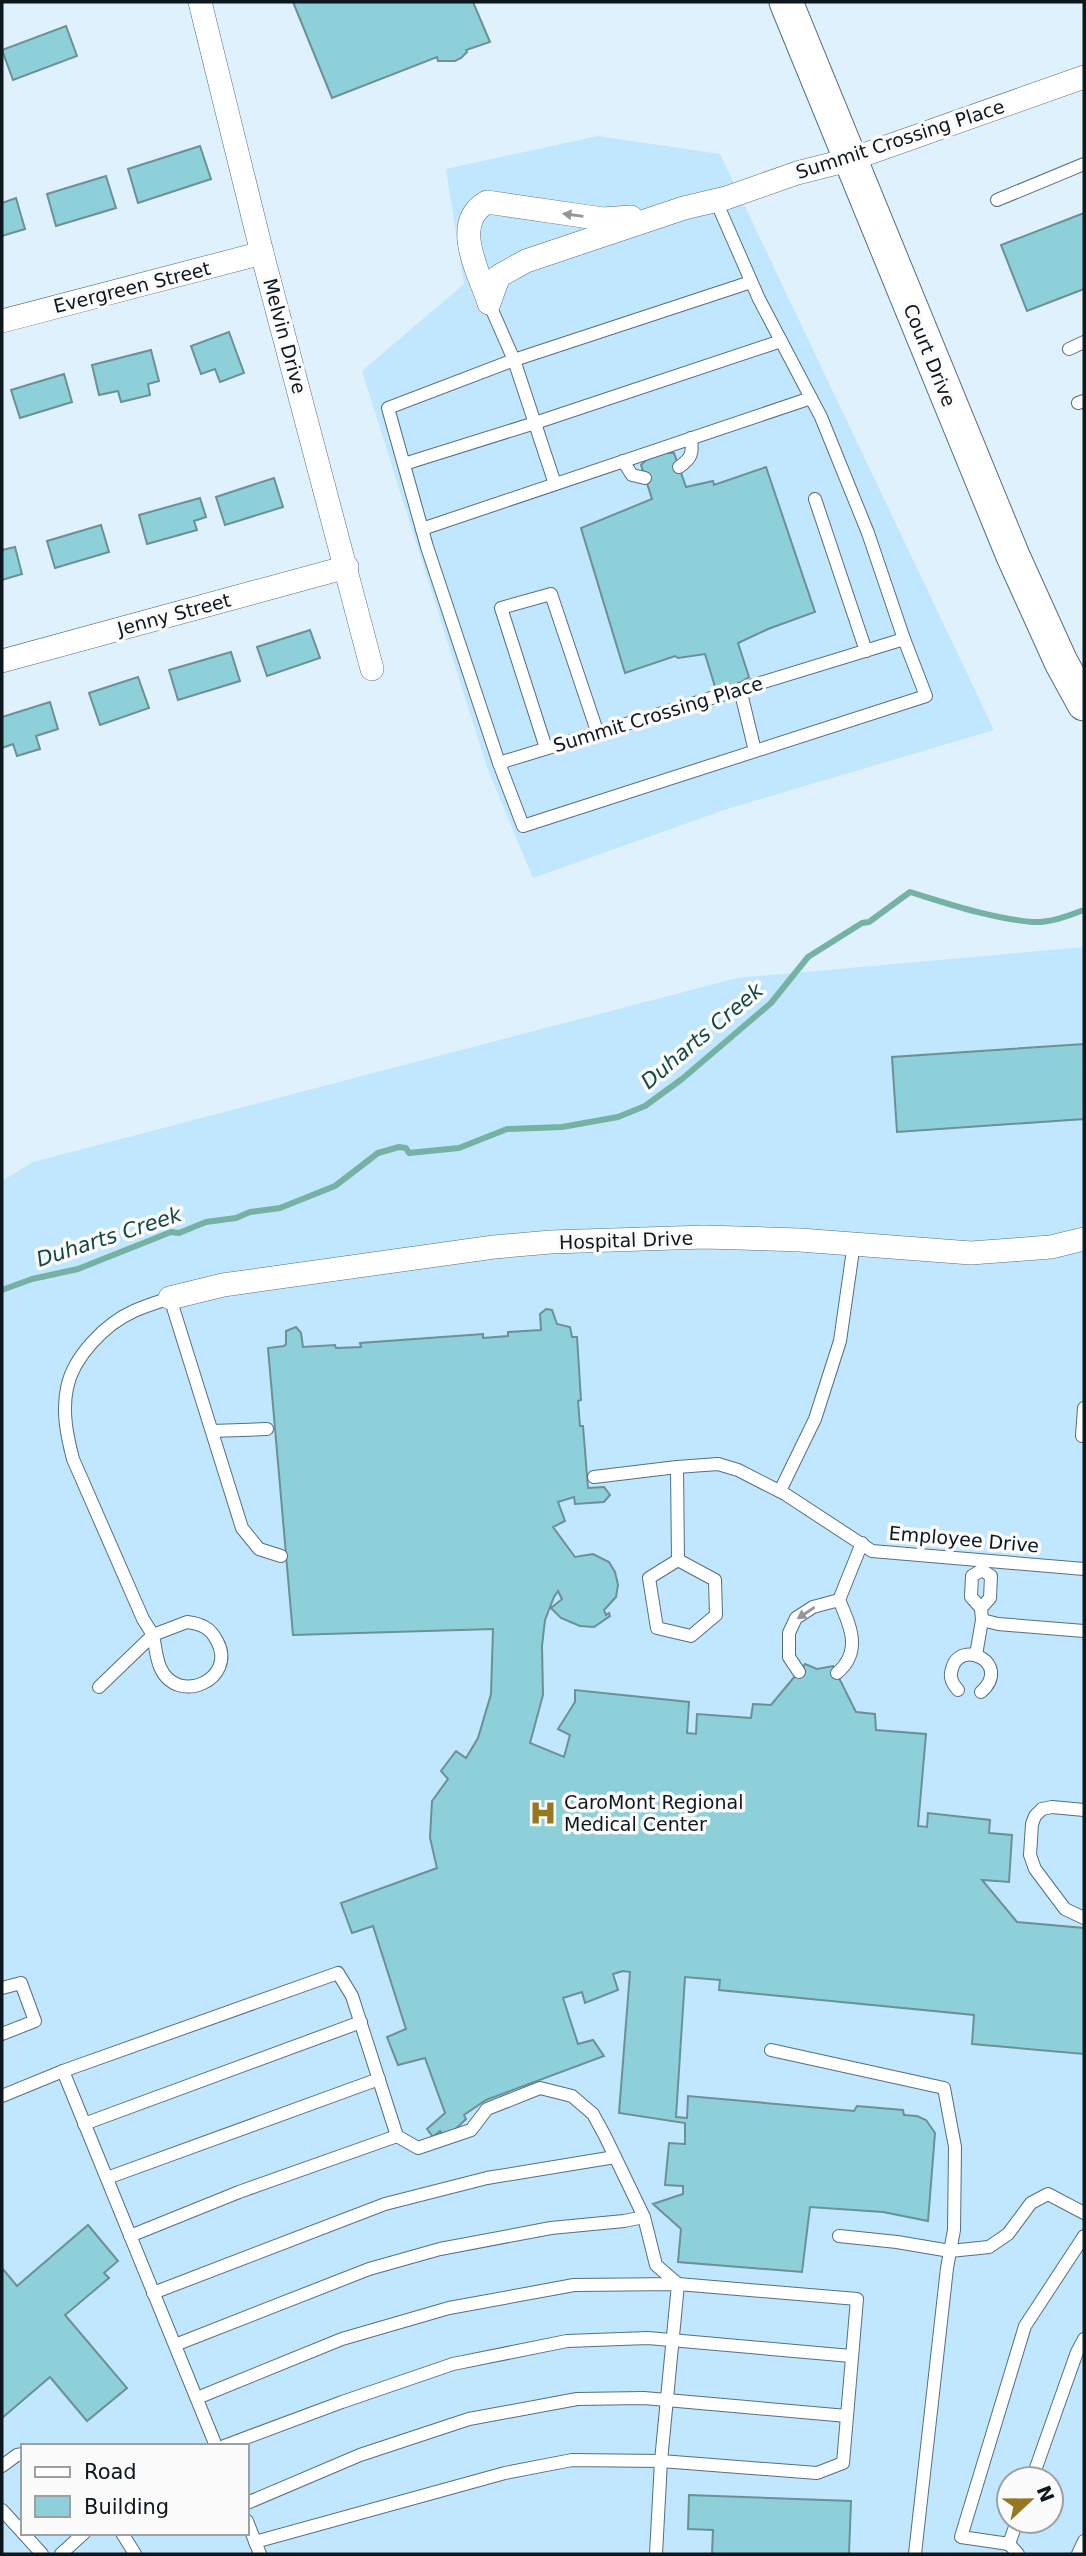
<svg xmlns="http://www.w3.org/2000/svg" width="1086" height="2556" viewBox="0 0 1086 2556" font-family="'DejaVu Sans',sans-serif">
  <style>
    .built { fill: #c1e7ff; fill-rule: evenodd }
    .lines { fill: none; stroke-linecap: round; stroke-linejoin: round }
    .stream { stroke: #75b2a3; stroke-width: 6 }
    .building { fill: #8ed0d9; stroke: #6b9095; stroke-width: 2 }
    .lane-casing { stroke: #556f80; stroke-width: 14 }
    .street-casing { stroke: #556f80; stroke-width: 24 }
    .secondary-casing { stroke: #556f80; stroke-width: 35 }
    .lane { stroke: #fff; stroke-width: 12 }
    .street { stroke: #fff; stroke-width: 23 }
    .secondary { stroke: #fff; stroke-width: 33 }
    .oneway { fill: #92979a }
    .labels { text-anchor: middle; stroke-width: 7; stroke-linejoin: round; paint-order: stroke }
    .street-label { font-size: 19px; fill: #0d171e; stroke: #fbfbfb }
    .poi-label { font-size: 19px; fill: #0d171e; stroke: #fbfbfb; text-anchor: start }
    .water-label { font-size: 21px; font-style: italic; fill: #13493e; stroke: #fbfbfb }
  </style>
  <rect width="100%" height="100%" fill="#dff1fc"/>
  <!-- built -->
  <g class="built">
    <path d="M598,136L720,154L994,730L727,809L533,878L487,767L362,371L464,284L446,169Z"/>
    <path d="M1084,947V2554H2V1181L33,1162L737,978ZM23,2446H247V2533H23ZM1009,2479H1051V2521H1009Z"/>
  </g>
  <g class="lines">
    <!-- stream -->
    <path class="stream" d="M2,1290L32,1279L78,1269L171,1232L179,1233L206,1222L236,1218L250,1212L280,1208L335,1186L378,1153L399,1147L406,1148L409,1153L459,1148L507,1129L562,1127L618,1117L645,1106L682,1079L771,1003L808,957L862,923L869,922L910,892C949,904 990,918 1032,922C1050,923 1068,916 1084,910"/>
  </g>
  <!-- building -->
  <g class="building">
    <path d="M293,2H473L490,42L466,50L467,52L461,58L455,61H438L437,57L332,98Z"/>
    <path d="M66,26L77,56L13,80L2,50Z"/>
    <path d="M200,146L211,179L138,203L128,169Z"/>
    <path d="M106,176L116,208L56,226L47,194Z"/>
    <path d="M16,198L25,229L2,236V203Z"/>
    <path d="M1084,213V289L1027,311L1001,245Z"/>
    <path d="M229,332L244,373L220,382L215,369L201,374L191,346Z"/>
    <path d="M151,350L159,381L148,384L150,395L121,402L118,391L99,395L92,365Z"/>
    <path d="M64,374L72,402L20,418L11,390Z"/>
    <path d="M662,453H674L686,487L713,481L714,485L766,467L815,612L768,629L738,643L749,677L732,688L716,690L705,654L678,658L675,656L625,673L581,528L652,499L641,465L648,458Z"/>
    <path d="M274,478L283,507L225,525L216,497Z"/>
    <path d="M200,498L206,517L194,521L197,530L147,544L139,515Z"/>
    <path d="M101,525L109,552L55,568L47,541Z"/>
    <path d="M15,547L22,574L2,580V550Z"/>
    <path d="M310,630L320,658L267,676L257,647Z"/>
    <path d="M231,652L240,681L178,700L169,670Z"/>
    <path d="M138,677L149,708L100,725L89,693Z"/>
    <path d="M50,702L58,729L36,736L40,749L17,756L13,744L2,748V717Z"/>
    <path d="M1084,1044V1119L897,1132L892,1057Z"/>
    <path d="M546,1309L552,1310L557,1324L570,1327L572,1337H577L581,1400L578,1401L580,1426H583L588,1488L604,1487L610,1495L604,1502L575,1504L574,1497L558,1502L565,1521L553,1527L575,1557L593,1554L609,1562L615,1572L618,1585L616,1597L604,1610L606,1615L609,1613L610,1616L594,1627L580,1626L561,1618L551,1608L562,1599L558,1591L554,1597L545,1620L542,1646L543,1695L530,1743L564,1757L570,1735L558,1729L575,1702V1690L689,1702L687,1733L696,1734L697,1714L751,1718L753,1704L771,1705L805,1664L817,1669L833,1666L856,1712L875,1714L876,1730L926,1734L918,1826L927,1827L928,1813L990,1820L989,1833L1012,1835L1009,1882L982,1880L1017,1922L1084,1928V2054L972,2044L974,2015L719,1990L720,1980L685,1977L676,2117L687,2118L688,2096L854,2111L857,2106L903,2110L904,2115L917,2116L926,2120L935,2133L928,2221L883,2212L810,2207L802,2272L678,2262L681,2229L653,2204L683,2194V2186L665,2185L669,2143L685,2144V2123L619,2113L630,1972L623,1971L613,1974L618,1990L585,2003L582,1992L563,1998L578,2044L593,2040L604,2056L486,2100L464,2115L466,2119L446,2138L440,2131L433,2137L427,2129L445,2113L425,2058L398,2065L387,2037L406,2029L373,1926L352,1933L341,1903L437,1868L430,1838L432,1801L448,1779L441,1771L456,1751L466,1758L478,1738L491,1694L493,1629L293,1635L268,1348L284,1346L286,1344V1331L296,1327L301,1333L303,1347L335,1345L336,1348L361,1347L360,1343L483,1334V1338L508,1336V1332L541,1330L540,1314Z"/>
    <path d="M88,2225L118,2261L104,2273L109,2278L65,2315L127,2388L87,2421L50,2377L2,2418V2268L17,2286Z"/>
    <path d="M689,2495L851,2501L849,2554H712L713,2530L688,2529Z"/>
  </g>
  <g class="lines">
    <!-- lane casing -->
    <g class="lane-casing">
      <g id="lane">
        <path d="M997,200L1084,164"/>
        <path d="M489,303L514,360L388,408L427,547L499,763L904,639L868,533L821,417L759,299L716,201"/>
        <path d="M1069,349L1084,342"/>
        <path d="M1078,403L1084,401"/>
        <path d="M623,461L632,475L645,478"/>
        <path d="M404,464L535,423L781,341"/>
        <path d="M679,467C692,458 693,453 691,438"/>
        <path d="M555,484L514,360L751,282"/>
        <path d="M815,499L866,651"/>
        <path d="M422,529L811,398"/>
        <path d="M740,689L755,751"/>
        <path d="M546,748L501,608L551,594L598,734"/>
        <path d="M499,763L523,826L926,696L904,639"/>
        <path d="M212,1431L267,1429"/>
        <path d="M1082,1436L1084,1408"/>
        <path d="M677,1467L678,1560L715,1580L716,1615L691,1636L657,1628L649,1578L678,1560"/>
        <path d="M594,1477L677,1467L718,1464L738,1470L785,1494L872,1551L1084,1569"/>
        <path d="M780,1491L815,1419L840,1341L854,1243"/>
        <path d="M982,1570L991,1576L990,1598L981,1608L971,1597L972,1576Z"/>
        <path d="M839,1600L862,1543"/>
        <path d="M981,1608L982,1620L998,1624L1084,1631"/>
        <path d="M187,1622C201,1624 210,1627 217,1641C238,1679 177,1707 160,1667C156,1657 155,1645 153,1635Z"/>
        <path d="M976,1655L982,1620"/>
        <path d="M799,1672L789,1657V1633L796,1618L813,1607L839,1600C851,1627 862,1652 837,1673"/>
        <path d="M99,1687L153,1635L143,1619L73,1459C67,1436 62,1412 67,1388C73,1357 105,1324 134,1311C145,1306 158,1302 170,1298L242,1528L259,1549L281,1556"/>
        <path d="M958,1690C952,1683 949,1677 952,1669C960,1637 1013,1664 981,1692"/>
        <path d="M1084,1810L1052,1807L1042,1809L1035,1816L1032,1824L1030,1855L1035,1869L1065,1909L1084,1918"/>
        <path d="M2,1988L21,1983L35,2021L2,2034"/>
        <path d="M771,2050L944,2088L955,2147L954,2230L947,2268L915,2554"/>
        <path d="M2,2096L63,2071"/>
        <path d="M84,2124L361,2022"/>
        <path d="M107,2178L379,2079"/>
        <path d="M130,2236L239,2192L397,2136"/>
        <path d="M839,2236L897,2242L950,2251L989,2247L1008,2234L1031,2203L1048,2194L1084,2213"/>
        <path d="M153,2293L385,2204L487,2178L615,2157"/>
        <path d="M175,2345L369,2269L440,2249L551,2228L624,2221L644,2217"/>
        <path d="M197,2398L342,2339L449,2308L574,2285L678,2284L857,2299L843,2463L817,2473L661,2461L572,2460L505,2473L255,2542"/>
        <path d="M216,2446L63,2071L338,1973L352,1996L397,2136L418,2148L471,2130L487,2109L540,2088L572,2096L593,2114L605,2136L644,2217L656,2265L678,2284"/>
        <path d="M224,2446L342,2402L453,2364L567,2341L648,2338L851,2356"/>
        <path d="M2,2466L17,2455L23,2454"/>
        <path d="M1032,2479L1077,2352L1084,2339"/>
        <path d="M247,2503L360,2455L469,2419L577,2399L644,2398L847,2416"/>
        <path d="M2,2510L23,2533"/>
        <path d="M247,2521L260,2554"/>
        <path d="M1017,2521L1009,2544L961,2537L1025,2326L1084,2236"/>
        <path d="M23,2533L42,2554"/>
        <path d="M122,2533L135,2554"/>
        <path d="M1009,2544L1018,2554"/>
        <path d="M61,2554L84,2533"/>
        <path d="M656,2554L661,2461L678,2284"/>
        <path d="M1078,2554L1084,2541"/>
      </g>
    </g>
    <!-- street casing -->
    <g class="street-casing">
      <g id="street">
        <path d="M200,2L262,253L372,669"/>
        <path d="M489,303L499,276L526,261L684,208L726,198L797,173L852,159L1084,77"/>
        <path d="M489,303C479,272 450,223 487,202L603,219L631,217"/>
        <path d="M2,321L262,253"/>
        <path d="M2,661L347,567"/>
        <path d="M170,1298L223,1285L494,1247L551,1242L705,1237L800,1240L971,1253L1051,1247L1084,1239"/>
      </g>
    </g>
    <!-- secondary casing -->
    <g class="secondary-casing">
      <path id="secondary" d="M786,2L1013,556L1061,662L1084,704"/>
    </g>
    <!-- lane -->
    <use href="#lane" class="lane"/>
    <!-- street -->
    <use href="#street" class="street"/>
    <!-- secondary -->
    <use href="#secondary" class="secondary"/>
  </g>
  <!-- one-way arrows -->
  <defs><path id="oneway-solid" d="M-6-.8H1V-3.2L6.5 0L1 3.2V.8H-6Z" transform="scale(1.75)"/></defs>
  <g class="oneway">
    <use href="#oneway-solid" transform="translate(573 215) rotate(-172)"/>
    <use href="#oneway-solid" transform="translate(806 1613) rotate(146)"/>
  </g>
  <!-- icons -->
  <defs>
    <g id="hospital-bare" transform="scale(2.1)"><path d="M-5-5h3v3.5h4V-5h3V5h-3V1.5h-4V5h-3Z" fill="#977720" stroke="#fbfbfb" stroke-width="2.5" paint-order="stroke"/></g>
  </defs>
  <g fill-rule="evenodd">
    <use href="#hospital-bare" x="543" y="1813"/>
  </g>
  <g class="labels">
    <!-- street labels -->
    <g class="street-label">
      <text transform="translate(900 139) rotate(-18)" y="7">Summit Crossing Place</text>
      <text transform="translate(132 287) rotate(-14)" y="7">Evergreen Street</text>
      <text transform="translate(285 336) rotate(75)" y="7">Melvin Drive</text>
      <text transform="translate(930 355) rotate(68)" y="7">Court Drive</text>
      <text transform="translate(174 614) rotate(-15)" y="7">Jenny Street</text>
      <text transform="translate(658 714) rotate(-17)" y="7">Summit Crossing Place</text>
      <text transform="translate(626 1240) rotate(-2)" y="7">Hospital Drive</text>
      <text transform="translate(964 1539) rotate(5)" y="7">Employee Drive</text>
    </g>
    <!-- poi labels -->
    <g class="poi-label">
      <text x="564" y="1809">CaroMont Regional<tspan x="564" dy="22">Medical Center</tspan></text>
    </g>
    <!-- water labels -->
    <g class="water-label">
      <text transform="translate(702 1036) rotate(-40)" y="7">Duharts Creek</text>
      <text transform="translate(109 1237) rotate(-18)" y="7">Duharts Creek</text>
    </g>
  </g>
  <!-- border -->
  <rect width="1086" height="2556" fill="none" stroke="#0d171e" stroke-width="7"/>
  <!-- legend -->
  <rect x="21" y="2444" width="228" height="91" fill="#fbfbfb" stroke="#9ca0a3" stroke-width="2"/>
  <rect x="35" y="2467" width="35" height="10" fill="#ffffff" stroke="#9ca0a3" stroke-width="2"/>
  <text x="84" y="2479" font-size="21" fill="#0d171e">Road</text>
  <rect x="35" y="2496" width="35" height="21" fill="#8ed0d9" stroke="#9ca0a3" stroke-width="2"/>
  <text x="84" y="2514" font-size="21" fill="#0d171e">Building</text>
  <!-- north arrow -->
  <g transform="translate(1030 2500) rotate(68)"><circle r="33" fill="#fbfbfb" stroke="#9ca0a3" stroke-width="2"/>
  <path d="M0-5L12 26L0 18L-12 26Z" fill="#977720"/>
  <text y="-10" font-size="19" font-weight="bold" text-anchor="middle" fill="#0d171e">N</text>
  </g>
</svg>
